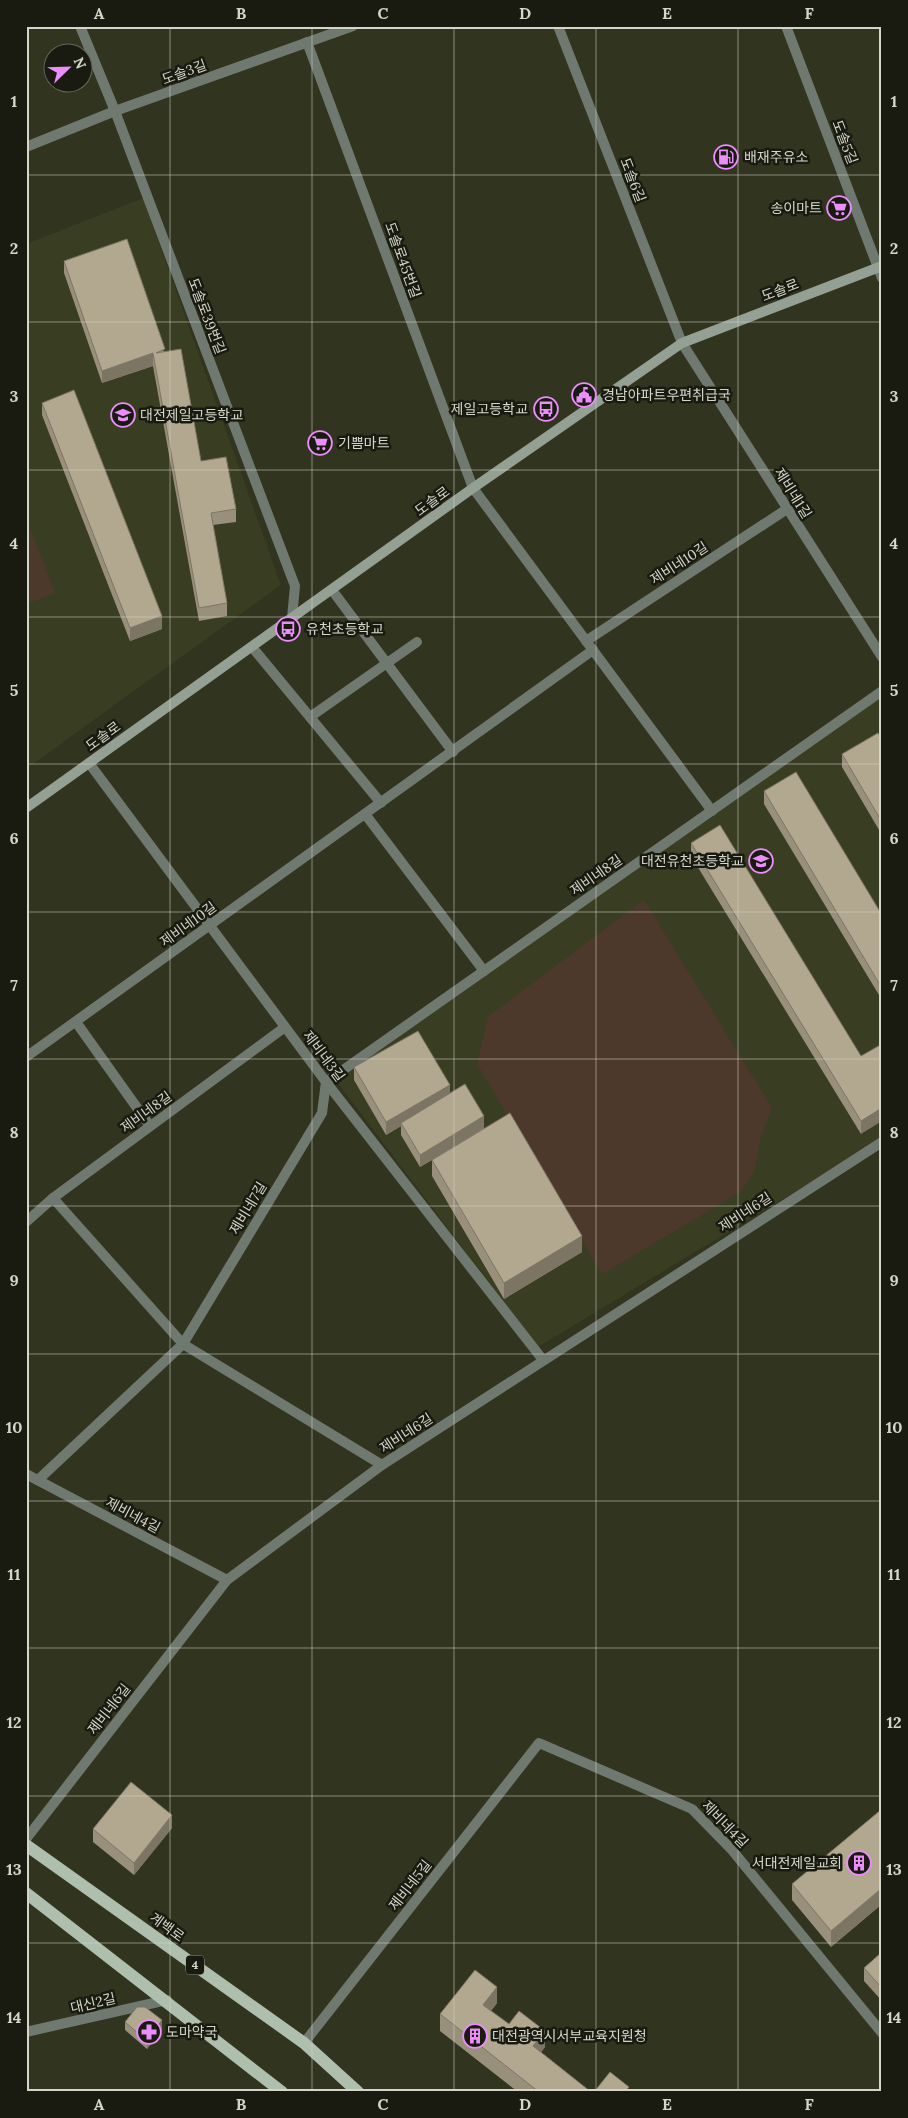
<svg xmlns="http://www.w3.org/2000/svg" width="908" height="2118" viewBox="0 0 908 2118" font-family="Lora,'Noto Sans KR',serif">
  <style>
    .built { fill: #393d21 }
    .green { fill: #4d392c }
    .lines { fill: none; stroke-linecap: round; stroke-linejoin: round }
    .street { stroke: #707970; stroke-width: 10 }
    .secondary { stroke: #93a093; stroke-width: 10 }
    .primary { stroke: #aebfae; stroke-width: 12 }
    .wall { fill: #99907b }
    .shaded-wall { fill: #7d7564 }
    .building { fill: #b2a78f; stroke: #7d7564 }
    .grid { fill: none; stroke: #d4d6c9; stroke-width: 1; stroke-opacity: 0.55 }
    .labels { text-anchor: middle; stroke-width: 5; stroke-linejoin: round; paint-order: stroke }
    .shield { fill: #191b11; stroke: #9c9e92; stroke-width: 1 }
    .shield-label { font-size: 12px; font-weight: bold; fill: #d4d6c9 }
    .street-label { font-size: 14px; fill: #d4d6c9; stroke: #191b11 }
    .poi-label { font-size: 14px; fill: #d4d6c9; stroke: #191b11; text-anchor: start }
    .neatline { fill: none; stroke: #d4d6c9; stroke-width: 2 }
    .grid-label { font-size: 16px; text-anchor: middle; font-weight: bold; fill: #d4d6c9 }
  </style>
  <rect width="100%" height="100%" fill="#31341f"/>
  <!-- built -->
  <g class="built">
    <path d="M143,198L281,585L26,769V244Z"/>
    <path d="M882,691V1139L538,1347L333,1077Z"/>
  </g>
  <!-- green -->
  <g class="green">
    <path d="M26,518L55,593L26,604Z"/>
    <path d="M644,900L772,1108L761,1136L754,1172L739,1193L602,1274L477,1064L488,1017Z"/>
  </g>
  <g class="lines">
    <!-- street -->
    <g class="street">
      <path d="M80,26L115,111L295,586L292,618"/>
      <path d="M558,26L682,343L882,657"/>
      <path d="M786,26L882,278"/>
      <path d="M307,42L473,488L712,811"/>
      <path d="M26,147L115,111L353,26"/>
      <path d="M332,590L453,752"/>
      <path d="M586,641L787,509"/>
      <path d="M252,647L381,803"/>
      <path d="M310,717L417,642"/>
      <path d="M89,763L326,1082L543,1360"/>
      <path d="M365,814L484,971"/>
      <path d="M76,1022L150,1126"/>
      <path d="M26,1057L593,650"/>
      <path d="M53,1198L183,1344L382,1465"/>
      <path d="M26,1222L53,1198L285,1027"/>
      <path d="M26,1474L227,1580"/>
      <path d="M38,1480L183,1344L322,1113L326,1082L882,691"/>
      <path d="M26,1839L227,1580L382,1465L882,1142"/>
      <path d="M26,2032L167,2000"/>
      <path d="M304,2043L539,1743L692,1809L732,1850L882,2033"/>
    </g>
    <!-- secondary -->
    <path class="secondary" d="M26,808L473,488L682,343L882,266"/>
    <!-- primary -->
    <g class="primary">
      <path d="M26,1845L304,2043L358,2092"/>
      <path d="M26,1893L282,2092"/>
    </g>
  </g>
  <!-- wall -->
  <g class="wall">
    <path d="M64,261L165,352L201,461L236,509V522L213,525L227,603V616L199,621L153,366L102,383L64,273Z"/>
    <path d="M42,403L162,629L130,641L42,415Z"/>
    <path d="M882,739V835L842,767V754Z"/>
    <path d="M764,791L882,915V1000L764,804Z"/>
    <path d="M691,843L861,1056V1134L691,856Z"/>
    <path d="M354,1067L450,1093L484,1128L582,1252L504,1299L432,1176V1160L420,1167L401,1135V1126L386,1135L354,1080Z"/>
    <path d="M882,1809V1904L831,1947L792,1900V1884Z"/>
    <path d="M172,1828L134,1875L93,1842V1829Z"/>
    <path d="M882,1952V2001L864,1981V1968Z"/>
    <path d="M497,2003L491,2011L509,2024L545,2047L541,2052L591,2092H518L440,2031V2014Z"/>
    <path d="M125,2022L162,2029L147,2049L125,2030Z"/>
  </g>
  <!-- shaded-wall -->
  <g class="shaded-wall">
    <path d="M153,353V366L102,383V371Z"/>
    <path d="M162,616V629L130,641V628Z"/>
    <path d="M450,1085V1097L401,1123V1126L386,1135V1122Z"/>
    <path d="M882,1108V1121L861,1134V1121Z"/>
    <path d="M484,1116V1128L420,1167V1155Z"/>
    <path d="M582,1236V1252L504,1299V1283Z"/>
    <path d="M172,1815V1828L134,1875V1863Z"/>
    <path d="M882,1888V1904L831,1947V1931Z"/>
    <path d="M497,1987V2003L483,2021V2005Z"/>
    <path d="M162,2020V2029L147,2049V2041Z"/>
    <path d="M545,2031V2047L533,2063V2046Z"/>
  </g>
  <!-- building -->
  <g class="building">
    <path d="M127,239L165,349L156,353L181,349L201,461L226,457L236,509L211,513L227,603L199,608L153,353L102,371L64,261Z"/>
    <path d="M74,390L162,616L130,628L42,403Z"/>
    <path d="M878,733L882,739V822L842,754Z"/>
    <path d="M796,772L882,915V988L764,791Z"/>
    <path d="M720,825L861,1056L882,1044V1108L861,1121L691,843Z"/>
    <path d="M418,1031L450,1085L386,1122L354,1067Z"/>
    <path d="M465,1084L484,1116L420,1155L401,1123Z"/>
    <path d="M510,1113L582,1236L504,1283L432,1160Z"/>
    <path d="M131,1782L172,1815L134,1863L93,1829Z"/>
    <path d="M882,1809V1888L831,1931L792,1884Z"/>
    <path d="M882,1952V1988L864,1968Z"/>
    <path d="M475,1970L497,1987L483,2005L509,2024L519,2011L545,2031L533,2046L591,2092H539L440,2014Z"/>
    <path d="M137,2007H145L162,2020L147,2041L125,2022Z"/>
    <path d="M610,2072L629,2087L625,2092H594Z"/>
    <path d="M737,2089L740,2092H734Z"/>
  </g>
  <!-- grid -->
  <path class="grid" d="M170,26V2092M312,26V2092M454,26V2092M596,26V2092M738,26V2092M26,175H882M26,322H882M26,470H882M26,617H882M26,764H882M26,912H882M26,1059H882M26,1206H882M26,1354H882M26,1501H882M26,1648H882M26,1796H882M26,1943H882"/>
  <!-- icons -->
  <defs>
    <g id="fuel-ring" transform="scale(1.25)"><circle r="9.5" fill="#191b11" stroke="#eb8dfb" stroke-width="1.5"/><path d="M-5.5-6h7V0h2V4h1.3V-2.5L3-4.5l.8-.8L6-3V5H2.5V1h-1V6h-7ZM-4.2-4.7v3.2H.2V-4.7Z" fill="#eb8dfb"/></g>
    <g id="supermarket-ring" transform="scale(1.25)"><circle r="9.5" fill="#191b11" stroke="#eb8dfb" stroke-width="1.5"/><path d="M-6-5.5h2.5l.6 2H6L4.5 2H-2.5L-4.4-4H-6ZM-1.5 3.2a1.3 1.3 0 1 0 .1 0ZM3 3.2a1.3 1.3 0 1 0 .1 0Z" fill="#eb8dfb"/></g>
    <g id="civic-ring" transform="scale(1.25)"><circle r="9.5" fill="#191b11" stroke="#eb8dfb" stroke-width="1.5"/><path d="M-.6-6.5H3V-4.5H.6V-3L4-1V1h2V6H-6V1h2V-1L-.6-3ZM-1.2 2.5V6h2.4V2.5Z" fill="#eb8dfb"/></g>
    <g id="bus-ring" transform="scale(1.25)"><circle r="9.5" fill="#191b11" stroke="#eb8dfb" stroke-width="1.5"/><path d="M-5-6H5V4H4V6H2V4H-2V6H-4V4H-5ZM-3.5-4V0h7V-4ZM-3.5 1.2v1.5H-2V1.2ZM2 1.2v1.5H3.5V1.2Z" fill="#eb8dfb"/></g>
    <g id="school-ring" transform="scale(1.25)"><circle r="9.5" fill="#191b11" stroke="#eb8dfb" stroke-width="1.5"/><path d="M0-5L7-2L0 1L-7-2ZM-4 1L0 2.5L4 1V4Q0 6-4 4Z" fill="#eb8dfb"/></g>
    <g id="building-ring" transform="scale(1.25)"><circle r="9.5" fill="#191b11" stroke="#eb8dfb" stroke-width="1.5"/><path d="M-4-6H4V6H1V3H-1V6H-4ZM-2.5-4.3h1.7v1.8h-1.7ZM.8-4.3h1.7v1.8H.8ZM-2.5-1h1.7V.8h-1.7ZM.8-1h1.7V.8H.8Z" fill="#eb8dfb"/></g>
    <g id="pharmacy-ring" transform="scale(1.25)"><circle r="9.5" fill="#191b11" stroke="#eb8dfb" stroke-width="1.5"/><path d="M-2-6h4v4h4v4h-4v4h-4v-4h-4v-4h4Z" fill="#eb8dfb"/></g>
  </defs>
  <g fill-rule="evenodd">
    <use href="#fuel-ring" x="726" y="157"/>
    <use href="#supermarket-ring" x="839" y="208"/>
    <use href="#civic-ring" x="584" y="395"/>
    <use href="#bus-ring" x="546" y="409"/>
    <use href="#school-ring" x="123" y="415"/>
    <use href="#supermarket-ring" x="320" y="443"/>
    <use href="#bus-ring" x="288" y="629"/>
    <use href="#school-ring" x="761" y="861"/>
    <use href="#building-ring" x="859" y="1863"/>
    <use href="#pharmacy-ring" x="149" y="2032"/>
    <use href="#building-ring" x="475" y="2036"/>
  </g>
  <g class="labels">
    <!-- shield labels -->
    <rect class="shield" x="186" y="1955.5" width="18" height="19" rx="4"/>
    <g class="shield-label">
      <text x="195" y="1969">4</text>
    </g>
    <!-- street labels -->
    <g class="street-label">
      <text transform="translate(184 72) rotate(-20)" y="5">도솔3길</text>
      <text transform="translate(845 142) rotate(69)" y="5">도솔5길</text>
      <text transform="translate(633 180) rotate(69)" y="5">도솔6길</text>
      <text transform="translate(403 260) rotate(70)" y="5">도솔로45번길</text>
      <text transform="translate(780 290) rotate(-21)" y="5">도솔로</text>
      <text transform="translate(207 316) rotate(69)" y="5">도솔로39번길</text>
      <text transform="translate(793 493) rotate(58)" y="5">제비네1길</text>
      <text transform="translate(432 501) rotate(-36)" y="5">도솔로</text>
      <text transform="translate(679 563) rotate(-33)" y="5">제비네10길</text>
      <text transform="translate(103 736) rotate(-36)" y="5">도솔로</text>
      <text transform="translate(596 875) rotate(-35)" y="5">제비네8길</text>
      <text transform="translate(188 924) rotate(-36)" y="5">제비네10길</text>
      <text transform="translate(324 1056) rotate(53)" y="5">제비네3길</text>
      <text transform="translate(146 1112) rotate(-36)" y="5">제비네8길</text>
      <text transform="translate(248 1208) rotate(-59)" y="5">제비네7길</text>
      <text transform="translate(745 1212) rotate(-33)" y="5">제비네6길</text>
      <text transform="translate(406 1433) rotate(-33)" y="5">제비네6길</text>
      <text transform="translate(133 1515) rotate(28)" y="5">제비네4길</text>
      <text transform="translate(109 1709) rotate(-52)" y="5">제비네6길</text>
      <text transform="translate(725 1824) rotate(46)" y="5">제비네4길</text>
      <text transform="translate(410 1885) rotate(-52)" y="5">제비네5길</text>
      <text transform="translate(167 1927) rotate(36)" y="5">계백로</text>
      <text transform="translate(93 2003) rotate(-13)" y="5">대신2길</text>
    </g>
    <!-- poi labels -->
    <g class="poi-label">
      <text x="744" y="162">배재주유소</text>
      <text x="822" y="213" text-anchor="end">송이마트</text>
      <text x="602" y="400">경남아파트우편취급국</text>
      <text x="528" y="414" text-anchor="end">제일고등학교</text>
      <text x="140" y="420">대전제일고등학교</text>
      <text x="338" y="448">기쁨마트</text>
      <text x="306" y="634">유천초등학교</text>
      <text x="744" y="866" text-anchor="end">대전유천초등학교</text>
      <text x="842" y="1868" text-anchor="end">서대전제일교회</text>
      <text x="166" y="2037">도마약국</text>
      <text x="492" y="2041">대전광역시서부교육지원청</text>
    </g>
  </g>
  <!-- border -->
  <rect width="908" height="2118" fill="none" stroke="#191b11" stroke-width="55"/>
  <!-- north arrow -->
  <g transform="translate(68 68) rotate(67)"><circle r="24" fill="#191b11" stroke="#64665b"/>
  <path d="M0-4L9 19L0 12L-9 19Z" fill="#eb8dfb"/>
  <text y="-8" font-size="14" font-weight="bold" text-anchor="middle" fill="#d4d6c9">N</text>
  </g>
  <rect x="28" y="28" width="852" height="2062" class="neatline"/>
  <g class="grid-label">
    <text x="99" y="19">A</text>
    <text x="241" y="19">B</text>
    <text x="383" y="19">C</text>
    <text x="525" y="19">D</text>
    <text x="667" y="19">E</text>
    <text x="809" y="19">F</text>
    <text x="14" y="107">1</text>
    <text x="894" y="107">1</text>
    <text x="14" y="254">2</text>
    <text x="894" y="254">2</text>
    <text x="14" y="402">3</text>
    <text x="894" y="402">3</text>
    <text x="14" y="549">4</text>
    <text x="894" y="549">4</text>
    <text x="14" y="696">5</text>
    <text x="894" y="696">5</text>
    <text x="14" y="844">6</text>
    <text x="894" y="844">6</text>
    <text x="14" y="991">7</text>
    <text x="894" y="991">7</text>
    <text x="14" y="1138">8</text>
    <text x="894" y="1138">8</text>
    <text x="14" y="1286">9</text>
    <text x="894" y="1286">9</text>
    <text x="14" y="1433">10</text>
    <text x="894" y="1433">10</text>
    <text x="14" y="1580">11</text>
    <text x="894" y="1580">11</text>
    <text x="14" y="1728">12</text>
    <text x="894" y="1728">12</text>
    <text x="14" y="1875">13</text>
    <text x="894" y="1875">13</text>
    <text x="14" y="2023">14</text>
    <text x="894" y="2023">14</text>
    <text x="99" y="2110">A</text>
    <text x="241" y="2110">B</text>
    <text x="383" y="2110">C</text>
    <text x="525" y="2110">D</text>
    <text x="667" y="2110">E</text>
    <text x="809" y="2110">F</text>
  </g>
</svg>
